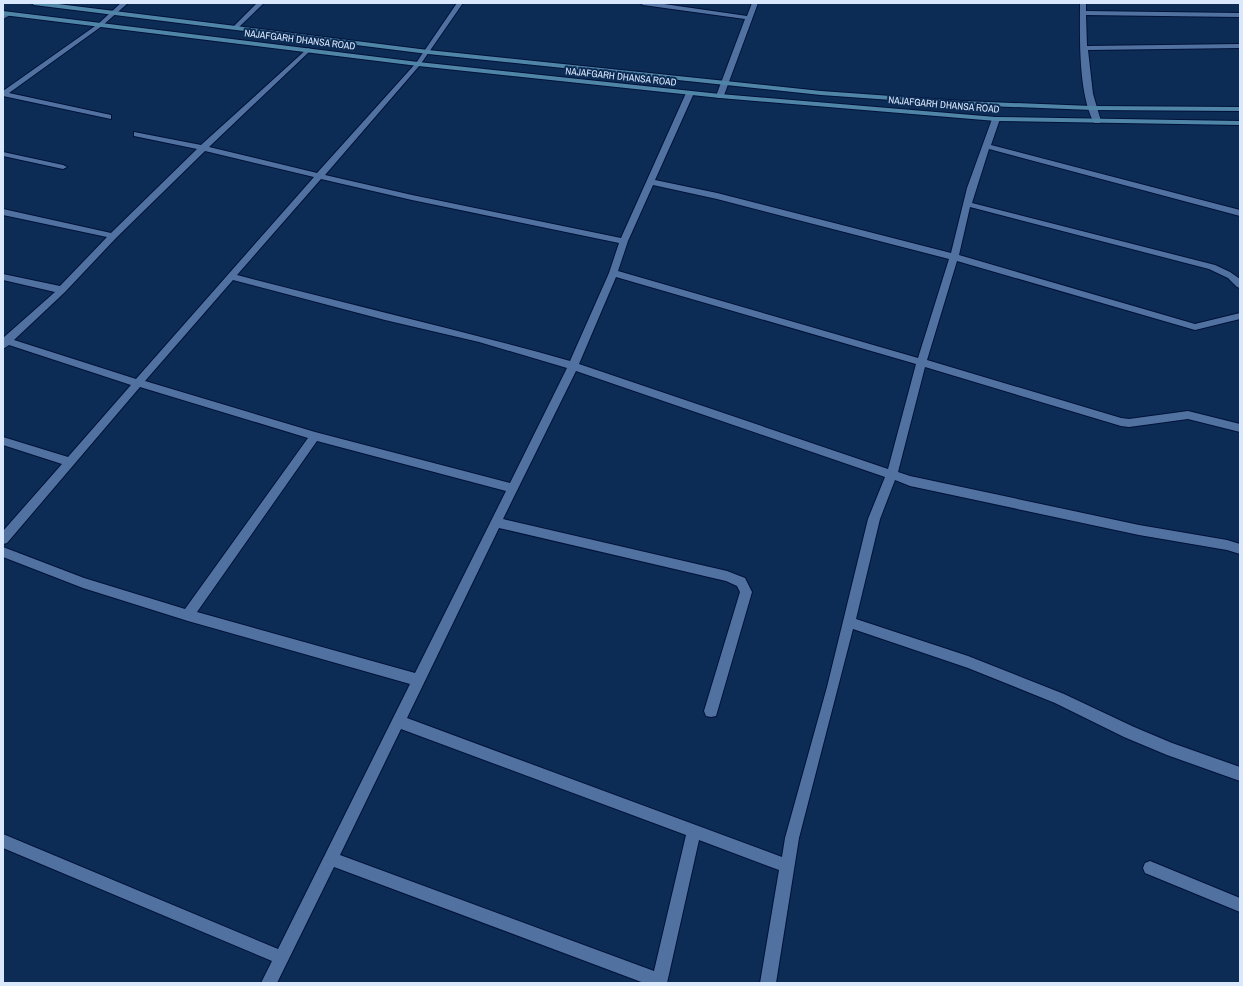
<svg xmlns="http://www.w3.org/2000/svg" width="1243" height="986" viewBox="0 0 1243 986" font-family="'Archivo Narrow',sans-serif">
  <style>
    .lines { fill: none; stroke-linecap: round; stroke-linejoin: round }
    .minor-casing { stroke: #001239; stroke-width: 2 }
    .secondary-casing { stroke: #001239; stroke-width: 2 }
    .minor { fill: #5172a1; fill-rule: evenodd }
    .secondary { fill: #4f86a7; fill-rule: evenodd }
    .labels { text-anchor: middle; stroke-width: 4; stroke-linejoin: round; paint-order: stroke }
    .far-street-label { font-size: 10px; fill: #d9e8fd; stroke: #0d2c55 }
  </style>
  <rect width="100%" height="100%" fill="#0d2c55"/>
  <g class="lines">
    <!-- minor casing -->
    <g class="minor-casing">
      <g id="minor">
        <path d="M121,3H128L102,26L9,93L111,115V119L3,96V91L98,24Z"/>
        <path d="M257,3H264L238,28H234V26Z"/>
        <path d="M457,3H463L420,65L325,175L412,195L621,238L686,93L690,91L694,93L655,180L717,193L951,253L967,188L992,119L996,117L1000,119L991,145L1240,210V216L989,149L972,203L1215,265L1230,272L1240,279V288L1237,287L1228,278L1209,269L970,207L959,255L1195,324L1240,313V319L1195,330L957,261L927,360L1121,418L1129,419L1188,411L1240,424V432L1188,419L1129,427L1121,426L925,367L898,472L910,476L1139,525L1227,540L1240,544V554L1227,550L1139,535L910,486L895,480L880,519L856,619L968,656L1064,694L1134,727L1172,743L1240,767V781L1167,755L1124,737L1055,703L968,668L853,629L799,838L776,983H760L779,870L699,840L667,983H644L334,867L277,983H261L272,961L3,848V834L278,949L410,684L188,621L83,588L3,557V547L84,578L185,609L308,438L140,387L7,543L3,544V531L62,464L3,445V437L68,457L131,385L9,345L3,349V338L55,292L3,280V274L60,286L107,237L3,215V209L111,233L197,149L134,136V132L201,145L308,48L310,49V51L209,147L317,173L416,63ZM205,151L314,177L136,379L14,340L65,292L116,238ZM321,179L412,200L619,243L609,273L570,361C460,330 348,304 237,275ZM653,185L717,199L949,259L918,358L618,271L628,241ZM616,277L916,364L888,469L579,364ZM233,280L385,320L479,342L567,368L510,483L315,432L145,381ZM576,371L885,477L868,519L827,687L785,838L782,857L407,718L499,528L726,581L737,586L740,592L704,711L706,716L711,717L716,716L752,592L745,578L727,571L503,519ZM317,441L506,491L415,673L197,612ZM401,729L686,835L654,971L340,855Z"/>
        <path d="M640,3H657L747,16L752,3H758L723,98H717L716,96L745,19L643,5Z"/>
        <path d="M1080,3H1086V11L1240,13V17L1086,15L1087,46L1240,44V48L1088,50L1093,94L1101,121L1100,123H1094C1078,93 1080,36 1080,3Z"/>
        <path d="M9,12L12,14L3,19V14Z"/>
        <path d="M3,152L63,165L67,167L63,169L3,156Z"/>
        <path d="M1150,861L1240,898V912L1145,873L1143,868L1145,863Z"/>
      </g>
    </g>
    <!-- secondary casing -->
    <g class="secondary-casing">
      <g id="secondary">
        <path d="M31,3H50L428,50L821,91L962,101L1092,106L1240,107V111L1092,110L962,105L821,95L428,54L34,5Z"/>
        <path d="M3,11L418,62L720,94L996,117L1240,121V125L996,121L720,98L418,66L3,15Z"/>
      </g>
    </g>
    <!-- minor -->
    <use href="#minor" class="minor"/>
    <!-- secondary -->
    <use href="#secondary" class="secondary"/>
  </g>
  <g class="labels">
    <!-- far-street labels -->
    <g class="far-street-label">
      <text transform="translate(300 39) rotate(7)" y="4">NAJAFGARH DHANSA ROAD</text>
      <text transform="translate(621 76) rotate(6)" y="4">NAJAFGARH DHANSA ROAD</text>
      <text transform="translate(944 104) rotate(5)" y="4">NAJAFGARH DHANSA ROAD</text>
    </g>
  </g>
  <!-- border -->
  <rect width="1243" height="986" fill="none" stroke="#d9e8fd" stroke-width="8"/>
</svg>
